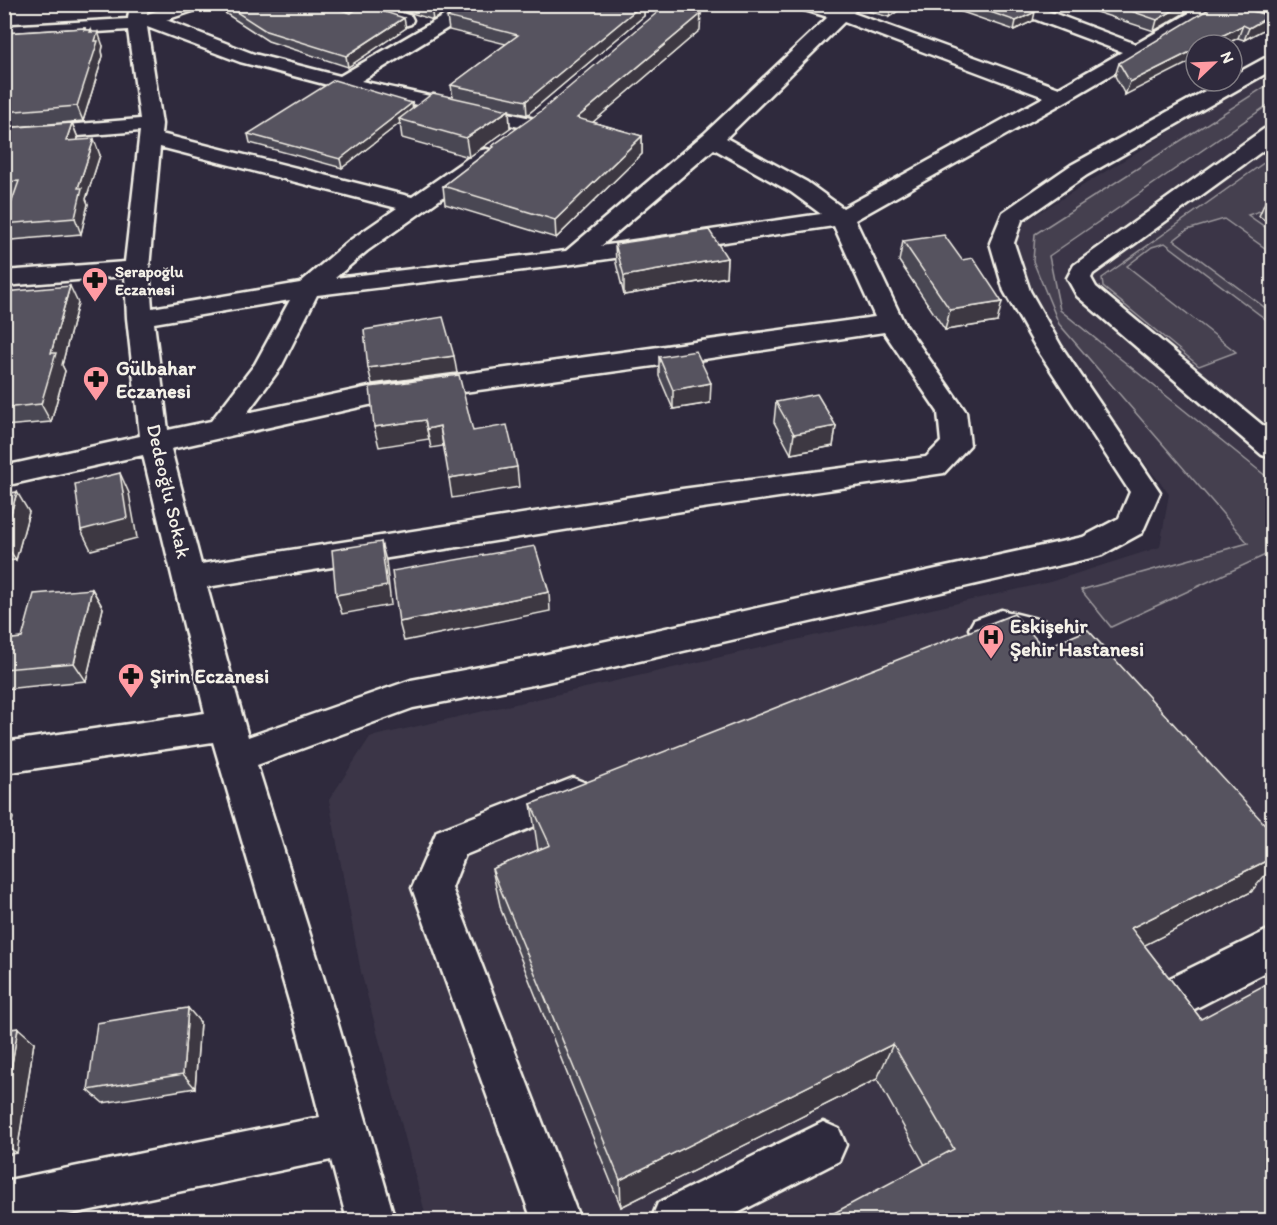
<svg xmlns="http://www.w3.org/2000/svg" width="1277" height="1225" viewBox="0 0 1277 1225" font-family="Itim,sans-serif">
  <style>
    .built { fill: #3b3647 }
    .green { fill: #454050; stroke: #9c989c; stroke-width: 1.5 }
    .lines { fill: none; stroke-linecap: round; stroke-linejoin: round }
    .minor-casing { stroke: #f4f1e8; stroke-width: 5 }
    .minor { fill: #2f2a3d; fill-rule: evenodd }
    .wall { fill: #4a4752; stroke: #f4f1e8; stroke-width: 1.5 }
    .shaded-wall { fill: #3c3942; stroke: #f4f1e8; stroke-width: 1.5 }
    .building { fill: #56525f; stroke: #f4f1e8; stroke-width: 1.5 }
    .labels { text-anchor: middle; stroke-width: 4.5; stroke-linejoin: round; paint-order: stroke }
    .far-poi-label { font-size: 16px; font-weight: bold; fill: #f4f1e8; stroke: #2f2a3d; text-anchor: start }
    .poi-label { font-size: 20px; font-weight: bold; fill: #f4f1e8; stroke: #2f2a3d; text-anchor: start }
    .street-label { font-size: 20px; fill: #f4f1e8; stroke: #2f2a3d }
  </style>
  <rect width="100%" height="100%" fill="#2f2a3d"/>
  <filter id="ink" filterUnits="userSpaceOnUse"><feTurbulence type="fractalNoise" baseFrequency=".0167" numOctaves="2"/><feDisplacementMap in="SourceGraphic" scale="12" xChannelSelector="R" yChannelSelector="G"/><feConvolveMatrix kernelMatrix="1 2 1 2 8 2 1 2 1" color-interpolation-filters="sRGB"/></filter>
  <g filter="url(#ink)">
    <!-- built -->
    <path class="built" d="M1272,65V1220H427L361,972L329,800L370,737L1050,582L1160,547L1169,494L1054,348L1011,230L1205,110Z"/>
    <!-- green -->
    <g class="green">
      <path d="M1272,82V102L1049,256L1060,310L1272,481V552L1111,627L1081,590L1248,543L1059,324L1033,261L1035,234Z"/>
      <path d="M1265,162L1272,164V207L1248,215L1272,232V253L1224,219L1187,230L1174,240L1272,313V324L1165,243L1152,247L1127,266L1236,352L1199,366L1103,287L1102,278Z"/>
    </g>
    <g class="lines">
      <!-- minor casing -->
      <g class="minor-casing">
        <g id="minor">
          <path d="M130,4H148L147,14L177,4H205L202,8L166,20L254,54L340,76L464,4H487L361,81L540,120L544,124L540,128L533,130L343,89L240,62L147,27L162,124L161,134L412,197L478,151L486,149L494,151L497,156L494,161L367,251L335,278L566,251L704,134L828,17L798,8L795,4H825L837,8L841,4H861L853,13L1059,88L1122,52L1005,8L1002,4H1029L1136,44L1198,8L1196,4H1223L1272,17V29L1216,13L1068,100L855,220L904,323L966,412L970,445L944,473L682,511L207,587L248,737L411,680L538,656L1083,537L1119,518L1130,492L1035,346L1004,291L990,243L1003,212L1071,165L1223,81H1232V76L1265,58L1272,56V70L1087,175L1022,220L1014,243L1030,291L1061,346L1160,492L1142,533L1102,555L1091,558L538,684L413,708L257,765L337,1021L395,1220H347L331,1160L43,1220H4V1181L320,1117L295,1021L213,742L4,773V742L205,713L143,455L4,486V466L140,436L127,318L125,276L4,286V271L125,262L140,131L4,142V130L140,119L128,30L4,38V26L128,19ZM844,22L1044,97L843,208L807,182L726,138ZM160,147L397,208L349,241L300,283L152,308L149,268ZM714,149L791,192L821,214L601,246ZM834,226L875,317L369,387L247,413L281,367L317,295L573,264ZM290,300L255,364L211,421L168,430L154,323ZM884,332L938,412L941,442L926,457L682,489L201,564L171,449L369,405L697,360Z"/>
          <path d="M345,4H374L411,16L413,20L411,24L404,26L348,8Z"/>
          <path d="M1272,128V144L1093,274L1091,278L1096,287L1272,433V458L1262,455L1077,296L1067,278L1074,265L1264,129Z"/>
          <path d="M1001,610L1077,629L1108,663L1113,673L1108,683C1076,694 1076,664 1055,649C1048,644 1015,638 1005,637C993,635 991,644 974,638L969,629L974,620Z"/>
          <path d="M573,778L586,783L592,794L586,805L465,855L452,888L580,1220H532L412,888L437,831Z"/>
          <path d="M1272,928V969L1175,1019L1160,1013L1154,998L1160,983Z"/>
          <path d="M823,1122L839,1129L846,1145L839,1161L724,1220H651L658,1203Z"/>
        </g>
      </g>
      <!-- minor -->
      <use href="#minor" class="minor"/>
    </g>
    <!-- wall -->
    <g class="wall">
      <path d="M211,4H321L406,28L348,67L268,41Z"/>
      <path d="M384,4H459L433,20Z"/>
      <path d="M469,4H644V16L527,115L509,111L510,128L469,157L402,138L400,123L342,168L250,143L248,134L412,103L413,109L453,98L451,85L506,44L449,30L447,17Z"/>
      <path d="M860,4H908L889,17L860,9Z"/>
      <path d="M939,4H1015L1033,21L1014,30Z"/>
      <path d="M1036,4H1068L1054,11Z"/>
      <path d="M1091,4H1196L1195,7L1154,31L1090,10Z"/>
      <path d="M1235,4H1272V15Z"/>
      <path d="M1270,16L1265,29L1244,40L1238,38L1224,45H1196L1125,95L1115,76L1119,63Z"/>
      <path d="M85,28L86,30H91L103,46L102,51L103,56L83,121L4,128V33Z"/>
      <path d="M700,30L593,122L642,136V154L556,238L445,204L443,186L492,148V146Z"/>
      <path d="M72,123L78,138L77,140L100,155L86,199L88,204L81,234L12,240L4,225L13,198L4,199V128Z"/>
      <path d="M1272,186V225L1259,216Z"/>
      <path d="M903,241L997,322L945,330L899,261Z"/>
      <path d="M615,244L727,258L726,277L624,295L616,263Z"/>
      <path d="M4,292L78,303L62,365L65,371L51,422L4,426Z"/>
      <path d="M659,357L710,403L673,409L659,376Z"/>
      <path d="M776,402L836,426L833,446L791,454L774,422Z"/>
      <path d="M4,494L29,512L16,560L4,561Z"/>
      <path d="M92,589L103,608L86,681L4,689V640L22,638Z"/>
      <path d="M531,804L1251,892L1144,945L1201,1019L925,1165L877,1079L621,1207L501,910L492,869L538,850Z"/>
      <path d="M200,1022L195,1088L103,1103L88,1090Z"/>
      <path d="M4,1030L34,1042L17,1153L4,1155Z"/>
    </g>
    <!-- shaded-wall -->
    <g class="shaded-wall">
      <path d="M435,4H459L433,20L431,7Z"/>
      <path d="M643,4H644V16L527,115L526,101Z"/>
      <path d="M896,4H908L889,17L891,8Z"/>
      <path d="M1056,4H1068L1054,11Z"/>
      <path d="M1184,4H1196L1195,7L1154,31L1157,20Z"/>
      <path d="M1035,12L1033,21L1014,30L1016,21Z"/>
      <path d="M701,14L700,30L578,135L577,118Z"/>
      <path d="M1270,16L1265,29L1244,40L1249,28Z"/>
      <path d="M404,18L406,28L348,67L346,56Z"/>
      <path d="M1243,25L1238,38L1224,45H1204Z"/>
      <path d="M91,30L95,40L98,32L103,46L102,51L103,56L83,121L77,106Z"/>
      <path d="M1196,49V59L1125,95L1130,82Z"/>
      <path d="M412,103L413,112L399,119L400,123L342,168L340,159Z"/>
      <path d="M509,110L510,128L469,157L466,138Z"/>
      <path d="M72,123L78,138L72,157L66,141Z"/>
      <path d="M642,136V154L556,238L555,220Z"/>
      <path d="M94,139L100,155L86,199L88,204L81,234L75,218L78,188Z"/>
      <path d="M727,258L726,277L624,295V276Z"/>
      <path d="M70,286L78,303L62,365L65,371L51,422L41,404L51,353Z"/>
      <path d="M1002,302L997,322L945,330L950,310Z"/>
      <path d="M454,356L457,373L372,384L368,368Z"/>
      <path d="M711,383L710,403L673,409V390Z"/>
      <path d="M425,420L429,439L379,447L374,427Z"/>
      <path d="M440,426L443,446L431,448L427,429Z"/>
      <path d="M836,426L833,446L791,454L794,434Z"/>
      <path d="M517,467L519,487L452,498L449,478Z"/>
      <path d="M120,473L129,493L137,538L91,550L81,530Z"/>
      <path d="M17,492L29,512L16,560L4,542V538Z"/>
      <path d="M381,542L386,561L391,605L342,614L336,595Z"/>
      <path d="M92,589L103,608L86,681L74,663Z"/>
      <path d="M549,592L550,611L404,641L399,622Z"/>
      <path d="M4,808L13,818L4,853Z"/>
      <path d="M1272,858V867L1251,892L1101,967L1131,928Z"/>
      <path d="M188,1008L200,1022L195,1088L183,1074Z"/>
      <path d="M18,1028L34,1042L17,1153L4,1144V1111Z"/>
      <path d="M893,1044L877,1079L621,1207L620,1180Z"/>
    </g>
    <!-- building -->
    <g class="building">
      <path d="M224,4H321L351,13L363,5L404,18L346,56L266,31Z"/>
      <path d="M423,4H435L431,7Z"/>
      <path d="M469,4H643L526,101L451,85L518,35L447,17Z"/>
      <path d="M877,4H896L891,8Z"/>
      <path d="M967,4H1015L1035,12L1016,21Z"/>
      <path d="M1111,4H1184L1157,20Z"/>
      <path d="M1217,4H1226L1270,16L1249,28L1243,25L1204,45H1196V49L1130,82L1119,63Z"/>
      <path d="M666,5L701,14L577,118L642,136L555,220L443,186L494,147L492,146L540,112Z"/>
      <path d="M85,28L84,30H91L90,32H98L95,41H98L77,106L4,112V33Z"/>
      <path d="M334,80L412,103L340,159L248,134Z"/>
      <path d="M433,93L509,110L466,138L399,119Z"/>
      <path d="M72,123L66,141L94,139L78,188H82L75,218L4,224L19,181L4,182V128Z"/>
      <path d="M709,230L727,258L624,276L615,244Z"/>
      <path d="M944,235L962,260L973,258L1002,302L950,310L903,241Z"/>
      <path d="M70,286L51,353H56L41,404L4,408V292Z"/>
      <path d="M443,317L454,356L368,368L364,330Z"/>
      <path d="M696,351L711,383L673,390L659,357Z"/>
      <path d="M459,375L473,431L507,425L517,467L449,478L440,426L427,429L425,420L374,427L370,387Z"/>
      <path d="M817,394L836,426L794,434L776,402Z"/>
      <path d="M120,473L127,518L81,530L75,484Z"/>
      <path d="M17,492L4,538V494Z"/>
      <path d="M381,542L387,586L336,595L332,550Z"/>
      <path d="M535,546L549,592L399,622L392,571Z"/>
      <path d="M92,589L74,663L4,669V640L22,638L34,594Z"/>
      <path d="M1014,614L1044,648L1088,630L1272,832V858L1131,928L1201,1019L1272,981V1221H819L954,1149L893,1044L620,1180L492,869L550,845L531,804Z"/>
      <path d="M188,1008L183,1074L88,1090L97,1023Z"/>
      <path d="M18,1028L4,1111V1030Z"/>
    </g>
  </g>
  <!-- icons -->
  <defs>
    <g id="pharmacy-pin" transform="scale(1.35)"><path d="M0 17L-7.5 6A9.5 9.5 0 1 1 7.5 6Z" fill="#ff9aa2" stroke="#2f2a3d"/><path d="M-2-6h4v4h4v4h-4v4h-4v-4h-4v-4h4Z" fill="#111"/></g>
    <g id="hospital-pin" transform="scale(1.35)"><path d="M0 17L-7.5 6A9.5 9.5 0 1 1 7.5 6Z" fill="#ff9aa2" stroke="#2f2a3d"/><path d="M-5-5h3v3.5h4V-5h3V5h-3V1.5h-4V5h-3Z" fill="#111"/></g>
  </defs>
  <g fill-rule="evenodd">
    <use href="#pharmacy-pin" x="95" y="280"/>
    <use href="#pharmacy-pin" x="96" y="379"/>
    <use href="#hospital-pin" x="991" y="637"/>
    <use href="#pharmacy-pin" x="131" y="676"/>
  </g>
  <g class="labels">
    <!-- far-poi labels -->
    <g class="far-poi-label">
      <text x="115" y="277">Serapoğlu<tspan x="115" dy="18">Eczanesi</tspan></text>
    </g>
    <!-- poi labels -->
    <g class="poi-label">
      <text x="116" y="375">Gülbahar<tspan x="116" dy="23">Eczanesi</tspan></text>
      <text x="1010" y="633">Eskişehir<tspan x="1010" dy="23">Şehir Hastanesi</tspan></text>
      <text x="150" y="683">Şirin Eczanesi</text>
    </g>
    <!-- street labels -->
    <g class="street-label">
      <text transform="translate(169 491) rotate(77)" y="7">Dedeoğlu Sokak</text>
    </g>
  </g>
  <!-- margin -->
  <rect width="1277" height="1225" fill="none" stroke="#2f2a3d" stroke-width="24"/>
  <rect x="12" y="12" width="1253" height="1201" fill="none" stroke="#f4f1e8" stroke-width="2" filter="url(#ink)"/>
  <!-- north arrow -->
  <g transform="translate(1214 63) rotate(67)"><circle r="28" fill="#2f2a3d" stroke="#7e7a81" stroke-width="1.5"/>
  <path d="M0-4.5L10 22L0 15L-10 22Z" fill="#ff9aa2"/>
  <text y="-9" font-size="16" font-weight="bold" text-anchor="middle" fill="#f4f1e8">N</text>
  </g>
</svg>
